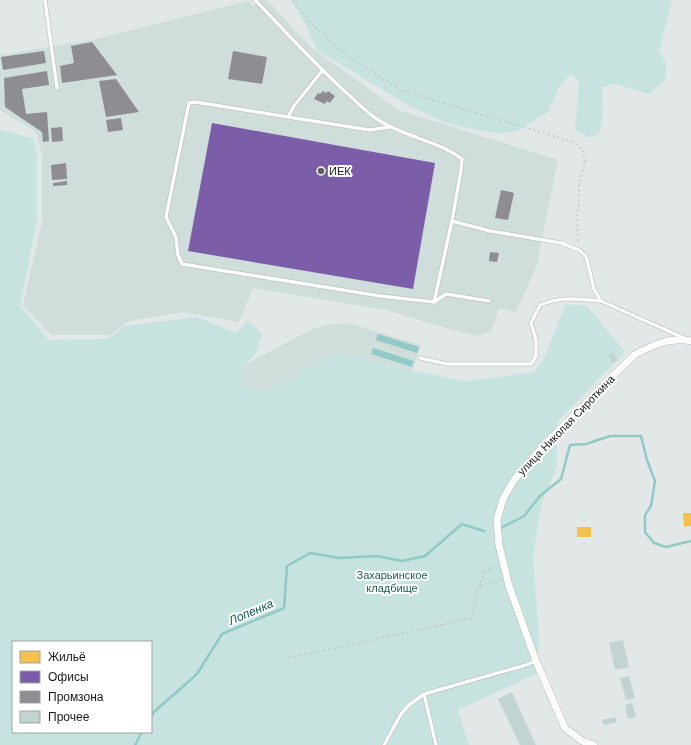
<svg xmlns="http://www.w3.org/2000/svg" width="691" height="745" viewBox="0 0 691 745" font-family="Helvetica,sans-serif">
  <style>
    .built { fill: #cfdddb }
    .green { fill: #c6e3df; fill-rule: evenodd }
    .water { fill: #91cac4 }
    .homes { fill: #f2c14e }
    .offices { fill: #7b5ea7 }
    .industry { fill: #8d8d92 }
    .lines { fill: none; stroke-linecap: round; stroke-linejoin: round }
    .stream { stroke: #91cac4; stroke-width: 2.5 }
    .building { fill: #c2d4d2 }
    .lane-casing { stroke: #b2b6b6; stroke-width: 4.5 }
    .street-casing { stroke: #b2b6b6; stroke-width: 8 }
    .path { stroke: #c4c6c6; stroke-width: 1.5; stroke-dasharray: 2 3; stroke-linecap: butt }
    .lane { stroke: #fbfcfb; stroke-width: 3.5 }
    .street { stroke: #fbfcfb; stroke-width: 7 }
    .poi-dot { fill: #5d6261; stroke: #fff; stroke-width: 1.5 }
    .labels { text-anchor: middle; stroke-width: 4; stroke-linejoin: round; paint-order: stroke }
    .poi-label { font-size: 11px; fill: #161a19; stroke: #fff; text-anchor: start }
    .street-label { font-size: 11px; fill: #161a19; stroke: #fff }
    .park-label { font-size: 11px; fill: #195c57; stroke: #fff }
    .water-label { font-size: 12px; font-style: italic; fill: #135852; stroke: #fff }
  </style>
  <rect width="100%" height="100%" fill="#e2e8e7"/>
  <!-- built -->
  <g class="built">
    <path d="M259,0H267L312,48L398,110L558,160L536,268L516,312L499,308L491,331L477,336L432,324L386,310L253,288L239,322L183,312L129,321L110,335H51L23,305L42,222V155L36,132L0,110V55L92,40L248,1L254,6Z"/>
    <path d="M348,323L421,345L412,371L340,352L300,375L260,393L240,382L243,366L310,330L326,325Z"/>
  </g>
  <!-- green -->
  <g class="green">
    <path d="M291,0H672L659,51L666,63L665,80L649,94L615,84L602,87L603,117L599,133L590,138L575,130L579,81L571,74L559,87L548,112L517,131L498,134L446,123L408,105L318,51L303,20Z"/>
    <path d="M0,130L33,138L37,157V219L20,306L49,340L108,339L125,326L197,317L236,333L248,321L262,334L255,355L243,366L240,381L260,393L300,375L302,370L340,352L412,371L466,381L534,372L543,361L566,304L587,306L625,352L557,422V465L541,506L533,557L539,640L536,674L458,710L469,745H0ZM13,642H151V732H13Z"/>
  </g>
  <!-- water -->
  <g class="water">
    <path d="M378,334L419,347L417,353L376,340Z"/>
    <path d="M373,348L414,361L412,367L371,354Z"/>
  </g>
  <!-- homes -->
  <g class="homes">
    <path d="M683,513H691V526L684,527Z"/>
    <rect x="577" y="527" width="14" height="10"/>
  </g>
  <!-- offices -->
  <path class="offices" d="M212,123L435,163L413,289L188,251Z"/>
  <!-- industry -->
  <g class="industry">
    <path d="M92,42L117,75L62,83L60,66L74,63L71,46Z"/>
    <path d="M44,51L46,63L3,70L1,57Z"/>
    <path d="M233,51L267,57L262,84L228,79Z"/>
    <path d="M47,71L49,85L22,89L26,114L47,112L49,141L43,142L42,132L5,107L4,78Z"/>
    <path d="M116,79L139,112L106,117L99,81Z"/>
    <path d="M323,91L326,93L328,91L335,96L330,103L327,101L325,104L314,99L318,93L320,94Z"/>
    <path d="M121,118L123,130L108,132L106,120Z"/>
    <path d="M62,127L63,141L52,142L51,128Z"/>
    <path d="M66,163L67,179L52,180L51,165Z"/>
    <path d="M67,181V185L53,186V183Z"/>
    <path d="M501,190L514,193L508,220L495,218Z"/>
    <path d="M490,252L499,253L497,262L489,261Z"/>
  </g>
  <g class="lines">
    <!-- stream -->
    <g class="stream">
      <path d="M501,528L524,516L540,496L561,479L570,445L586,444L610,436H641L647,460L655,481L651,506L645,515V532L654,543L666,547L691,541"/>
      <path d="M151,717L154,712L197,674L222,634L284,608L287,566L310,553L339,558L377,556L402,561L425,556L462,524L484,531"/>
      <path d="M135,745L142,732"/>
    </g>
  </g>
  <!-- building -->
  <g class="building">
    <path d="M614,352L618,361L612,363L608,355Z"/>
    <path d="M623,640L629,667L615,670L609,643Z"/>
    <path d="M629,676L635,698L626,700L620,678Z"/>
    <path d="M512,692L536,745H520L498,699Z"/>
    <path d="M632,703L636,717L628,719L625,705Z"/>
    <path d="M615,717L617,722L604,725L602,720Z"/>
  </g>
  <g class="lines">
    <!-- lane casing -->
    <g class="lane-casing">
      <g id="lane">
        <path d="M45,0L57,88"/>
        <path d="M255,0C287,33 317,67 351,97C360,105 368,113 377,119C403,137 437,140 462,159L461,170L452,221L434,302"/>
        <path d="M322,71L294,106L288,117L195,102L189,103L166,217L176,237L178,255L182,264L380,296L434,302L446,294L489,301"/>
        <path d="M288,117L370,130L389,127"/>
        <path d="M452,221L490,231L561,243L579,250L586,256L594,289L601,301L684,338"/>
        <path d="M420,358L447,364H531L536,356V340L531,323L540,305C562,296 578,299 601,301"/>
        <path d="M424,694L436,745"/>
        <path d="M384,745L401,714L409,705L424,694L526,665L536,661"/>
      </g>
    </g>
    <!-- street casing -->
    <g class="street-casing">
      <path id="street" d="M594,745L582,741L565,728L536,661L509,586L499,545L497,520L503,499L514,480L545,444L634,355C651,346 671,336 691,341"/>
    </g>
    <!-- path -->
    <g class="path">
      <path d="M293,0L308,20L341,51L400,90L573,142L582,148L585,162L579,185V202L577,216L578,244"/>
      <path d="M480,585L500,581"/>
      <path d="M289,658L473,618L476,595L480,585L484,573L489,569L496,567"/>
    </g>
    <!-- lane -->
    <use href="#lane" class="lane"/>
    <!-- street -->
    <use href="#street" class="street"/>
  </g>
  <!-- markers -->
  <circle class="poi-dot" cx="321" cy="171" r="4"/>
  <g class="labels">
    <!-- poi labels -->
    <g class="poi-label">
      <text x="329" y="175">ИЕК</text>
    </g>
    <!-- street labels -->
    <g class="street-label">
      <text transform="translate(566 425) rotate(-46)" y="4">улица Николая Сироткина</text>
    </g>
    <!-- park labels -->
    <g class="park-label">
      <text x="392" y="579">Захарьинское<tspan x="392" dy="13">кладбище</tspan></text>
    </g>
    <!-- water labels -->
    <g class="water-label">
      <text transform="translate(251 612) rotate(-23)" y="4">Лопенка</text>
    </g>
  </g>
  <!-- legend -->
  <rect x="12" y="641" width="140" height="92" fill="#ffffff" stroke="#a2a3a3"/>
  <rect x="20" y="651" width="20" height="12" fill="#f2c14e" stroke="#a2a3a3"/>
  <text x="48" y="661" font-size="12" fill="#161a19">Жильё</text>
  <rect x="20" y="671" width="20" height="12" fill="#7b5ea7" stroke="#a2a3a3"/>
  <text x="48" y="681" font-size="12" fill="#161a19">Офисы</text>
  <rect x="20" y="691" width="20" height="12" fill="#8d8d92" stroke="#a2a3a3"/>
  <text x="48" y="701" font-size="12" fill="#161a19">Промзона</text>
  <rect x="20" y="711" width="20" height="12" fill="#c2d4d2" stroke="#a2a3a3"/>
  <text x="48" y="721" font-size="12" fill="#161a19">Прочее</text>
</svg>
